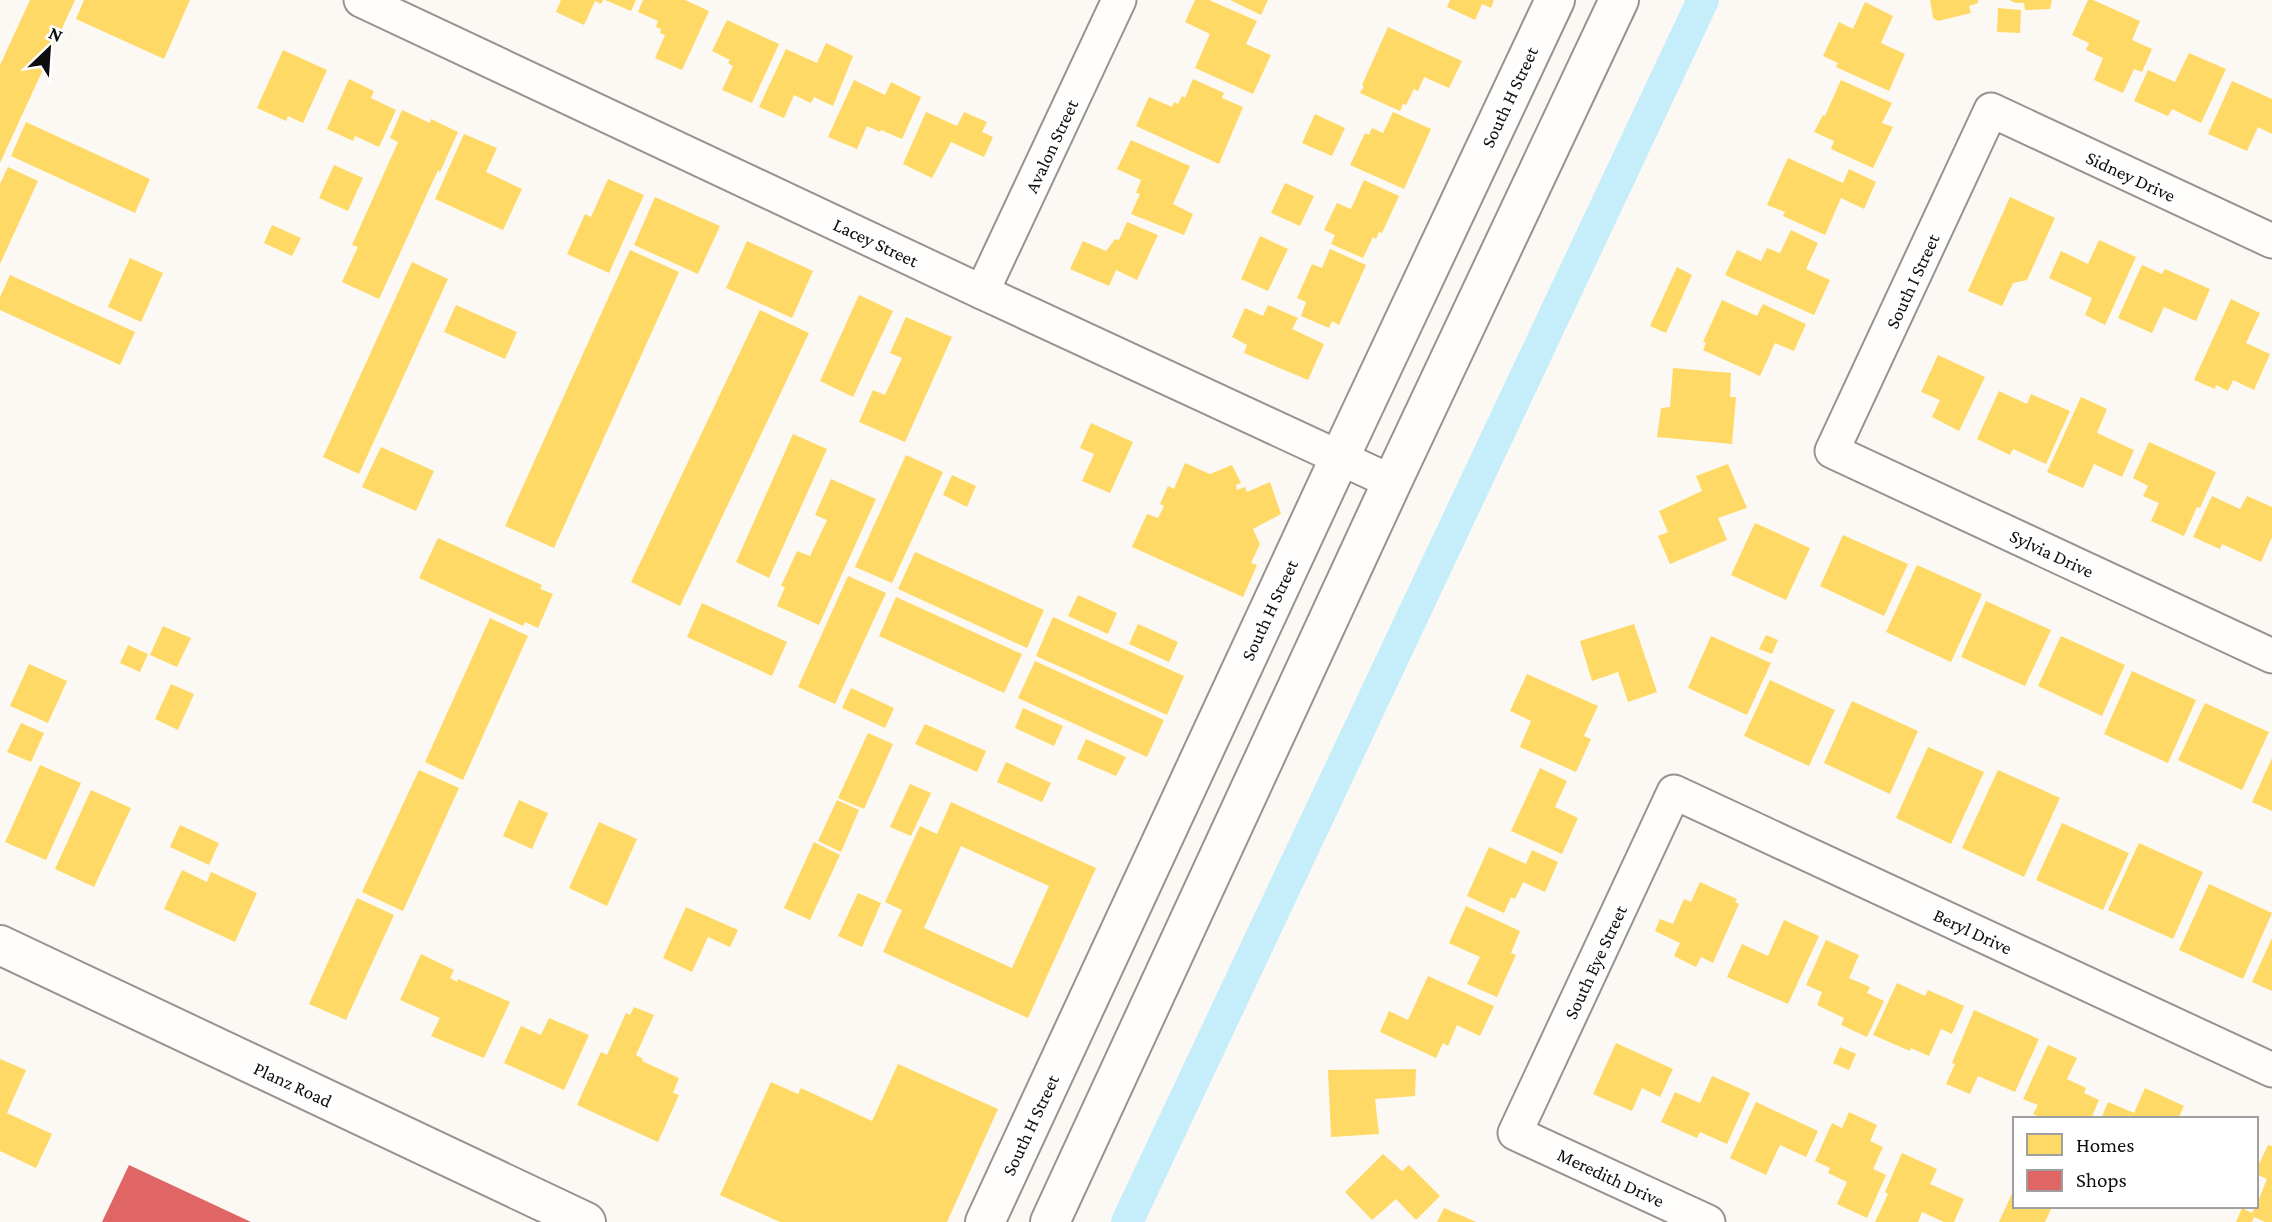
<svg xmlns="http://www.w3.org/2000/svg" width="2272" height="1222" viewBox="0 0 2272 1222" font-family="'Crimson Pro',serif">
  <style>
    .homes { fill: #ffd966; fill-rule: evenodd }
    .shops { fill: #e06666 }
    .lines { fill: none; stroke-linecap: round; stroke-linejoin: round }
    .canal { stroke: #c6edfa; stroke-width: 32 }
    .minor-casing { stroke: #959492; stroke-width: 37 }
    .tertiary-casing { stroke: #959492; stroke-width: 42 }
    .minor { stroke: #fffefd; stroke-width: 33 }
    .tertiary { stroke: #fffefd; stroke-width: 38 }
    .labels { text-anchor: middle; stroke-width: 7; stroke-linejoin: round; paint-order: stroke }
    .street-label { font-size: 19px; fill: #0e0e0e; stroke: #fff }
  </style>
  <rect width="100%" height="100%" fill="#fcf9f4"/>
  <!-- homes -->
  <g class="homes">
    <path d="M30,0H75L0,163V65Z"/>
    <path d="M84,0H190L164,59L76,19Z"/>
    <path d="M561,0H603L601,4L595,1L584,25L556,12Z"/>
    <path d="M605,0H636L631,11Z"/>
    <path d="M643,0H685L709,11L682,70L655,58L665,35L660,33L661,29L656,27L658,21L638,12Z"/>
    <path d="M1195,0H1209L1257,21L1246,44L1271,55L1253,94L1195,68L1210,34L1185,22Z"/>
    <path d="M1230,0H1268L1261,15Z"/>
    <path d="M1450,0H1494L1491,8L1482,4L1475,20L1447,7Z"/>
    <path d="M1930,0H1978V3L1969,6L1971,13L1938,21L1933,18Z"/>
    <path d="M2009,0H2052L2050,9L2025,10L2024,3H2016Z"/>
    <path d="M2088,0H2093L2140,21L2132,40L2152,49L2142,72L2134,69L2123,93L2094,80L2103,58L2086,50L2089,43L2072,35Z"/>
    <path d="M1865,2L1893,16L1881,43L1905,54L1889,91L1836,67L1838,63L1823,56L1839,22L1853,29Z"/>
    <path d="M1998,8L2021,10L2020,33L1997,32Z"/>
    <path d="M727,20L779,44L752,103L722,90L733,66L728,63L730,60L712,51Z"/>
    <path d="M1388,27L1462,61L1449,88L1424,77L1418,91L1414,89L1406,105L1403,104L1400,111L1360,93L1364,86L1362,85Z"/>
    <path d="M826,43L853,56L833,106L814,97L811,103L794,95L784,118L759,107L786,49L817,63Z"/>
    <path d="M283,50L327,70L303,123L288,116L286,121L257,108Z"/>
    <path d="M2189,53L2226,69L2201,123L2172,109L2168,116L2134,101L2148,70L2175,82Z"/>
    <path d="M349,79L374,91L371,98L396,110L379,147L355,136L353,141L327,129Z"/>
    <path d="M1193,79L1224,93L1222,98L1243,107L1219,164L1136,126L1149,97L1172,107L1174,102L1178,104L1182,96L1185,98Z"/>
    <path d="M854,80L885,95L891,82L921,97L902,139L881,130L880,132L867,126L857,149L828,137Z"/>
    <path d="M1841,80L1892,103L1882,123L1893,127L1873,168L1831,149L1834,141L1814,132L1823,115L1825,116Z"/>
    <path d="M2232,81L2272,99V134L2258,127L2247,151L2208,134Z"/>
    <path d="M402,110L430,123L431,119L458,132L440,172L438,170L379,299L342,282L358,247L352,245L398,142L390,138Z"/>
    <path d="M926,112L957,126L964,112L987,122L982,132L993,137L984,157L951,142L932,178L903,164Z"/>
    <path d="M1393,112L1431,129L1404,189L1350,165L1365,133L1369,135L1372,128L1383,133Z"/>
    <path d="M1315,114L1345,128L1332,156L1302,143Z"/>
    <path d="M26,122L150,179L135,213L11,156Z"/>
    <path d="M464,134L497,148L486,172L522,189L503,230L435,199Z"/>
    <path d="M1131,140L1190,166L1173,204L1193,214L1184,235L1131,214L1140,194L1136,193L1141,180L1117,169Z"/>
    <path d="M1788,158L1843,183L1849,169L1876,182L1864,209L1841,198L1825,235L1783,216L1785,212L1767,205Z"/>
    <path d="M334,165L363,178L348,211L319,198Z"/>
    <path d="M8,167L38,181L0,264V184Z"/>
    <path d="M608,179L644,195L609,273L567,254L585,214L591,217Z"/>
    <path d="M1364,180L1399,196L1382,233L1379,232L1376,239L1373,237L1363,258L1331,244L1335,235L1324,230L1337,203L1351,209Z"/>
    <path d="M1285,183L1314,196L1300,226L1271,213Z"/>
    <path d="M655,197L720,226L698,274L634,245Z"/>
    <path d="M2010,197L2055,218L2027,280L2013,283L2002,306L1968,291Z"/>
    <path d="M1127,222L1158,235L1137,280L1116,270L1109,286L1070,269L1083,241L1106,251L1115,239L1119,240Z"/>
    <path d="M272,225L301,238L292,256L264,243Z"/>
    <path d="M1791,230L1818,243L1806,269L1830,280L1814,315L1725,275L1737,250L1761,261L1767,248L1780,253Z"/>
    <path d="M1260,236L1288,249L1268,291L1241,279Z"/>
    <path d="M2099,240L2136,257L2105,325L2085,315L2092,298L2049,278L2061,251L2088,264Z"/>
    <path d="M747,241L813,271L792,318L726,288Z"/>
    <path d="M1330,249L1366,265L1339,325L1332,321L1329,328L1301,316L1306,302L1297,298L1312,264L1322,268Z"/>
    <path d="M630,250L679,272L554,548L505,526Z"/>
    <path d="M130,258L163,273L141,322L108,307Z"/>
    <path d="M412,262L448,279L359,474L323,457Z"/>
    <path d="M2142,265L2162,274L2165,269L2210,289L2196,321L2164,307L2152,333L2118,318Z"/>
    <path d="M1677,267L1692,275L1666,333L1650,326Z"/>
    <path d="M10,275L135,332L120,365L0,310V297Z"/>
    <path d="M859,295L893,311L853,397L820,381Z"/>
    <path d="M2231,299L2260,313L2246,343L2270,354L2254,390L2233,380L2228,391L2216,385L2215,389L2194,380Z"/>
    <path d="M1722,300L1757,316L1763,304L1806,324L1794,351L1775,343L1760,376L1703,350L1706,343L1703,342Z"/>
    <path d="M456,305L517,332L505,359L444,332Z"/>
    <path d="M1268,305L1298,318L1292,329L1324,344L1308,380L1244,353L1247,345L1232,337L1245,308L1263,316Z"/>
    <path d="M760,310L809,333L680,606L631,582Z"/>
    <path d="M906,317L952,337L905,442L859,422L873,390L885,395L902,358L890,353Z"/>
    <path d="M1938,355L1985,377L1959,431L1932,417L1940,400L1921,392Z"/>
    <path d="M1673,368L1731,373L1730,397H1736L1732,444L1657,437L1661,408L1670,407Z"/>
    <path d="M1999,391L2027,404L2031,394L2070,411L2046,464L2013,449L2010,455L1977,439Z"/>
    <path d="M2081,397L2107,409L2097,433L2134,450L2122,477L2094,464L2083,488L2047,472Z"/>
    <path d="M1091,423L1133,442L1110,493L1082,481L1094,454L1080,448Z"/>
    <path d="M793,434L827,449L769,578L736,562Z"/>
    <path d="M2149,442L2216,472L2200,508L2197,507L2184,536L2151,521L2159,503L2143,496L2148,486L2133,478Z"/>
    <path d="M381,447L434,471L416,511L362,487Z"/>
    <path d="M906,455L943,472L892,583L855,567Z"/>
    <path d="M1185,463L1210,474L1232,465L1241,483L1236,485L1237,490L1245,487L1247,492L1270,482L1281,514L1253,529L1260,544L1251,563L1257,565L1243,597L1132,547L1147,514L1158,518L1164,506L1160,504L1168,486L1174,489Z"/>
    <path d="M1728,464L1747,508L1718,518L1727,540L1670,564L1658,536L1668,532L1659,511L1702,491L1696,476Z"/>
    <path d="M952,475L976,486L967,507L943,495Z"/>
    <path d="M831,479L876,499L819,625L777,606L785,587L781,586L797,551L810,556L827,520L815,515Z"/>
    <path d="M2212,496L2240,509L2247,496L2272,507V537L2261,562L2222,544L2220,549L2193,537Z"/>
    <path d="M1755,523L1810,548L1786,600L1731,575Z"/>
    <path d="M1843,535L1908,564L1884,616L1820,586Z"/>
    <path d="M438,538L542,585L540,589L553,594L538,628L525,622L523,626L419,578Z"/>
    <path d="M915,552L1044,610L1027,648L898,589Z"/>
    <path d="M1917,565L1982,594L1951,662L1886,632Z"/>
    <path d="M848,576L886,593L835,704L798,687Z"/>
    <path d="M1078,595L1117,613L1108,634L1068,616Z"/>
    <path d="M896,597L1022,654L1004,693L879,636Z"/>
    <path d="M1986,601L2051,630L2025,686L1961,657Z"/>
    <path d="M702,603L787,642L772,676L687,637Z"/>
    <path d="M1053,617L1184,676L1167,715L1036,656Z"/>
    <path d="M490,618L528,636L463,780L425,762Z"/>
    <path d="M1138,624L1178,642L1169,662L1129,644Z"/>
    <path d="M1634,624L1657,692L1628,702L1618,672L1592,681L1580,641Z"/>
    <path d="M163,626L191,638L177,667L150,655Z"/>
    <path d="M1766,635L1778,640L1772,654L1759,649Z"/>
    <path d="M1711,636L1771,663L1747,715L1688,688Z"/>
    <path d="M2061,636L2125,665L2102,716L2038,686Z"/>
    <path d="M128,645L148,654L140,672L120,663Z"/>
    <path d="M1035,661L1164,720L1147,757L1018,698Z"/>
    <path d="M29,664L67,681L48,723L10,706Z"/>
    <path d="M2132,671L2196,700L2168,763L2104,734Z"/>
    <path d="M1527,674L1598,706L1584,736L1591,739L1576,772L1520,747L1531,721L1510,711Z"/>
    <path d="M1770,680L1835,710L1809,766L1744,736Z"/>
    <path d="M171,684L194,694L178,730L155,719Z"/>
    <path d="M851,688L894,708L885,728L842,708Z"/>
    <path d="M1852,701L1918,731L1890,794L1824,763Z"/>
    <path d="M2205,703L2269,732L2242,790L2178,760Z"/>
    <path d="M1023,708L1063,726L1054,746L1015,728Z"/>
    <path d="M21,723L44,733L31,762L7,752Z"/>
    <path d="M925,724L986,751L977,772L915,744Z"/>
    <path d="M868,733L893,744L864,809L838,798Z"/>
    <path d="M1086,739L1126,757L1116,776L1077,759Z"/>
    <path d="M1928,747L1984,772L1951,844L1896,818Z"/>
    <path d="M2272,758V811L2252,802Z"/>
    <path d="M1006,762L1051,783L1042,802L997,782Z"/>
    <path d="M40,765L81,783L46,860L5,842Z"/>
    <path d="M1540,768L1567,781L1555,807L1578,818L1562,854L1511,831Z"/>
    <path d="M419,770L459,788L403,911L362,892Z"/>
    <path d="M1998,770L2060,798L2024,877L1962,848Z"/>
    <path d="M910,784L931,793L911,836L890,827Z"/>
    <path d="M91,790L131,808L94,887L55,869Z"/>
    <path d="M519,800L548,813L532,849L503,836Z"/>
    <path d="M837,800L859,810L841,852L818,841Z"/>
    <path d="M951,802L1096,868L1028,1018L883,952L902,910L885,902L920,826L937,834ZM961,846L1049,886L1012,968L924,928Z"/>
    <path d="M599,822L637,839L607,906L569,888Z"/>
    <path d="M2062,823L2129,853L2103,910L2036,880Z"/>
    <path d="M180,825L219,843L209,865L170,847Z"/>
    <path d="M814,842L840,855L810,920L784,908Z"/>
    <path d="M2139,843L2203,872L2173,939L2108,910Z"/>
    <path d="M1489,847L1526,864L1532,850L1558,862L1545,892L1523,882L1515,899L1511,897L1504,913L1467,896Z"/>
    <path d="M182,870L207,882L211,872L257,893L235,942L164,909Z"/>
    <path d="M1700,882L1737,899L1735,902L1739,904L1713,963L1701,957L1696,967L1674,956L1680,943L1655,931L1660,919L1673,924L1684,899L1691,902Z"/>
    <path d="M2209,884L2272,913L2243,979L2179,950Z"/>
    <path d="M858,893L881,903L862,947L838,936Z"/>
    <path d="M357,898L394,915L346,1020L309,1004Z"/>
    <path d="M1466,906L1520,931L1511,953L1516,955L1497,997L1467,984L1480,957L1449,943Z"/>
    <path d="M686,907L738,930L730,947L708,937L692,972L663,958Z"/>
    <path d="M1784,920L1819,936L1788,1004L1727,977L1742,944L1768,956Z"/>
    <path d="M2272,938V991L2252,982Z"/>
    <path d="M1826,940L1859,955L1849,978L1870,987L1867,993L1884,1001L1867,1037L1841,1025L1844,1018L1817,1005L1822,992L1806,985Z"/>
    <path d="M421,954L454,970L450,978L457,982L458,979L510,1002L484,1058L431,1036L440,1018L400,1000Z"/>
    <path d="M1428,976L1494,1006L1480,1036L1457,1025L1448,1046L1443,1043L1436,1058L1380,1032L1389,1011L1408,1020Z"/>
    <path d="M1897,983L1925,996L1928,990L1964,1006L1952,1034L1941,1029L1929,1056L1911,1048L1910,1051L1873,1035Z"/>
    <path d="M634,1007L654,1015L636,1055L643,1059L642,1061L679,1078L673,1093L679,1095L658,1142L577,1105L601,1052L607,1055L626,1013L630,1015Z"/>
    <path d="M1974,1010L2039,1039L2015,1092L1978,1076L1970,1094L1946,1084L1955,1064L1952,1063Z"/>
    <path d="M549,1018L589,1035L564,1090L504,1063L521,1026L541,1035Z"/>
    <path d="M1616,1043L1673,1069L1660,1097L1642,1088L1632,1111L1593,1094Z"/>
    <path d="M2048,1045L2077,1058L2067,1079L2086,1088L2084,1093L2099,1100L2091,1119H2043L2033,1114L2038,1105L2023,1099Z"/>
    <path d="M1840,1047L1856,1054L1849,1070L1833,1063Z"/>
    <path d="M0,1059L26,1070L7,1113L52,1134L36,1168L0,1151Z"/>
    <path d="M898,1064L998,1109L947,1222H780L720,1195L771,1082L798,1094L801,1088L872,1121Z"/>
    <path d="M1416,1069L1415,1096L1375,1099L1379,1134L1331,1137L1328,1070Z"/>
    <path d="M1712,1076L1750,1093L1727,1144L1700,1132L1697,1138L1661,1122L1675,1092L1700,1103Z"/>
    <path d="M2145,1088L2184,1106L2178,1119H2101L2108,1102L2134,1113Z"/>
    <path d="M1756,1102L1818,1131L1806,1157L1780,1145L1766,1175L1730,1158Z"/>
    <path d="M1849,1112L1877,1125L1870,1141L1883,1147L1873,1169L1886,1175L1867,1218L1837,1204L1847,1182L1828,1173L1830,1168L1815,1161L1832,1123L1842,1128Z"/>
    <path d="M2268,1145L2272,1146V1222H2265L2254,1217L2252,1222H2236L2242,1208L2252,1213L2256,1206L2267,1179L2256,1174V1170Z"/>
    <path d="M1902,1153L1937,1169L1930,1184L1964,1199L1954,1222H1944L1922,1212L1918,1222H1875L1888,1194L1885,1192Z"/>
    <path d="M1383,1154L1402,1171L1409,1165L1440,1196L1416,1220L1396,1199L1372,1220L1345,1192Z"/>
    <path d="M2015,1187V1206L2052,1207L2045,1222H1999Z"/>
    <path d="M1444,1208L1476,1222H1437Z"/>
  </g>
  <!-- shops -->
  <path class="shops" d="M129,1165L251,1222H102Z"/>
  <g class="lines">
    <!-- canal -->
    <path class="canal" d="M1127,1222L1703,0"/>
    <!-- minor casing -->
    <g class="minor-casing">
      <g id="minor">
        <path d="M361,0L982,292L1392,482"/>
        <path d="M2272,241L1991,110L1832,451L2272,656"/>
        <path d="M982,292L1119,0"/>
        <path d="M1708,1222L1515,1133L1674,792L2272,1070"/>
      </g>
    </g>
    <!-- tertiary casing -->
    <g class="tertiary-casing">
      <g id="tertiary">
        <path d="M0,945L586,1222"/>
        <path d="M985,1222L1340,457L1555,0"/>
        <path d="M1050,1222L1392,482L1619,0"/>
      </g>
    </g>
    <!-- minor -->
    <use href="#minor" class="minor"/>
    <!-- tertiary -->
    <use href="#tertiary" class="tertiary"/>
  </g>
  <g class="labels">
    <!-- street labels -->
    <g class="street-label">
      <text transform="translate(1509 97) rotate(-65)" y="7">South H Street</text>
      <text transform="translate(1051 146) rotate(-65)" y="7">Avalon Street</text>
      <text transform="translate(2131 176) rotate(25)" y="7">Sidney Drive</text>
      <text transform="translate(876 242) rotate(25)" y="7">Lacey Street</text>
      <text transform="translate(1912 281) rotate(-65)" y="7">South I Street</text>
      <text transform="translate(2052 553) rotate(25)" y="7">Sylvia Drive</text>
      <text transform="translate(1269 610) rotate(-65)" y="7">South H Street</text>
      <text transform="translate(1973 931) rotate(25)" y="7">Beryl Drive</text>
      <text transform="translate(1595 962) rotate(-65)" y="7">South Eye Street</text>
      <text transform="translate(293 1084) rotate(25)" y="7">Planz Road</text>
      <text transform="translate(1030 1125) rotate(-65)" y="7">South H Street</text>
      <text transform="translate(1611 1177) rotate(25)" y="7">Meredith Drive</text>
    </g>
  </g>
  <!-- legend -->
  <rect x="2013" y="1117" width="245" height="91" fill="#ffffff" stroke="#9f9f9f" stroke-width="2"/>
  <rect x="2027" y="1134" width="35" height="21" fill="#ffd966" stroke="#9f9f9f" stroke-width="2"/>
  <text x="2076" y="1152" font-size="21" fill="#0e0e0e">Homes</text>
  <rect x="2027" y="1170" width="35" height="21" fill="#e06666" stroke="#9f9f9f" stroke-width="2"/>
  <text x="2076" y="1187" font-size="21" fill="#0e0e0e">Shops</text>
  <!-- north arrow -->
  <g transform="translate(49 49) rotate(25)" stroke="#ffffff" stroke-width="5" paint-order="stroke">
  <path d="M0-5L12 26L0 18L-12 26Z" fill="#0e0e0e"/>
  <text y="-10" font-size="19" font-weight="bold" text-anchor="middle" fill="#0e0e0e">N</text>
  </g>
</svg>
